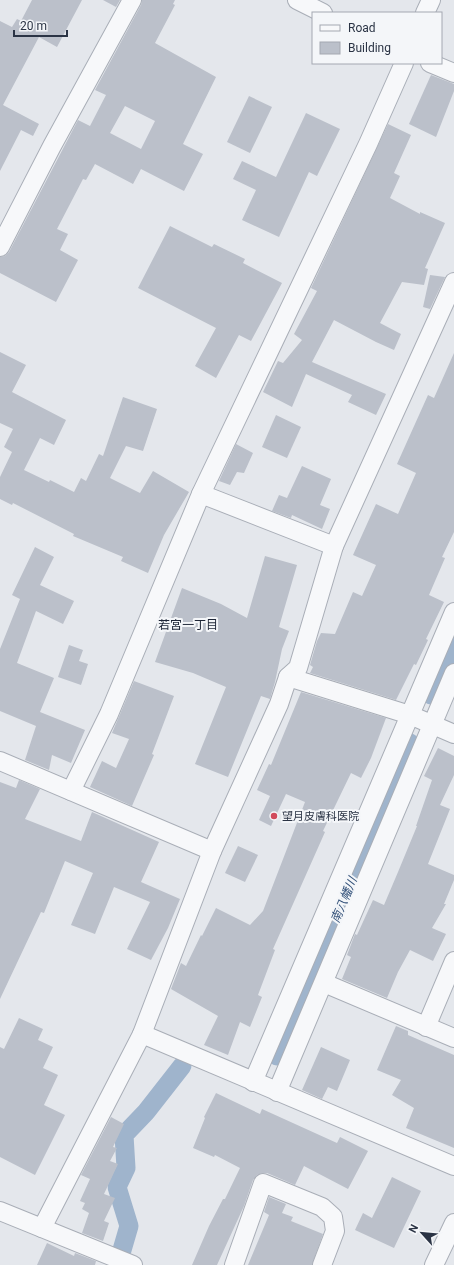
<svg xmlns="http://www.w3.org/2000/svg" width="454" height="1265" viewBox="0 0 454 1265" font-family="Roboto,'Noto Sans JP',sans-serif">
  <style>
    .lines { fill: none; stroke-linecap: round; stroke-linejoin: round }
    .canal { stroke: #9fb4cc; stroke-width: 19 }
    .building { fill: #bbc0ca; fill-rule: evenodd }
    .street-casing { stroke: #a9aeb7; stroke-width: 20 }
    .street { stroke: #f7f8fa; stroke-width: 18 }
    .poi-dot { fill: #d1495b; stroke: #f4f6f9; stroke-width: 1.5 }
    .labels { text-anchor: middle; stroke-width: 4; stroke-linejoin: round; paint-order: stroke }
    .poi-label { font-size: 11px; fill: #2b3445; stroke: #f4f6f9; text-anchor: start }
    .neighbourhood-label { font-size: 12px; fill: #1d2536; stroke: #f4f6f9 }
    .water-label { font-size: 12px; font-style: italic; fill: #34527a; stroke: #f4f6f9 }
  </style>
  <rect width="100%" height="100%" fill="#e4e7ec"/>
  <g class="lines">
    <!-- canal -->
    <g class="canal">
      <path d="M431,695L454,640"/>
      <path d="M277,1056L410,743"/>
      <path d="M122,1250L129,1226L117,1187L126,1168L124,1135L146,1112L182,1066"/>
    </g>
  </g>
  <!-- building -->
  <g class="building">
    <path d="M32,0H82L57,47L39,37L3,105L39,124L33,136L21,130L0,171V21L12,27L17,19L21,21Z"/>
    <path d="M103,0H120L116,7Z"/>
    <path d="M142,0H175L173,4L175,5L155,43L216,77L183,144L203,154L184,191L141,169L133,184L95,164L86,180L83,179L57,229L68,234L60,250L78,260L56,302L0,273V257L5,256L9,252L78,120L90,126L106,95L95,90L141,5ZM125,106L155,121L141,149L110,133Z"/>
    <path d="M431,75L454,84V91L436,137L409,124Z"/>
    <path d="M249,96L272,107L250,153L227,142Z"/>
    <path d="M306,113L340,129L317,176L309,172L279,237L242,220L256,190L233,179L242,161L276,177Z"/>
    <path d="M388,124L411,135L394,173L400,176L390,198L420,214V212L445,223L425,268L428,269L424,285L402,282L380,323L401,334L394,350L376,342L334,320L312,362L386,394L376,415L348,402L352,395L306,374L292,407L263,392L278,361L283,363L302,340L294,334L317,291L311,288Z"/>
    <path d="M170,226L212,247L214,244L245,259L243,263L282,283L251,341L239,335L216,378L195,366L216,328L138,288Z"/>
    <path d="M430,275L445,277L430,309L423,307Z"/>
    <path d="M0,352L26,365L12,392L66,420L54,445L40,438L24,470L49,482L50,480L74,492L81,478L86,481L99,454L103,456L123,397L157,409L143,451L126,446L110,478L140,493L153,471L189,492L164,535L148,573L121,561L123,557L73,536L74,534L13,503L12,505L0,499V477L12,452L4,447L13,429L0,423Z"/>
    <path d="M454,353V532L442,557L445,558L429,595L444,602L426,639L428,640L416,665L414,664L396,700L310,673L313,667L310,665L317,641L321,633L335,634L353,592L362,596L376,565L353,555L376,504L398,514L416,473L397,464L428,395L434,398Z"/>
    <path d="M276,415L301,427L287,458L262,447Z"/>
    <path d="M236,444L253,453L244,473L237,472L230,485L219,481Z"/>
    <path d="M302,466L331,479L320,505L330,509L322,529L292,515L291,518L272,511L279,495L287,498Z"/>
    <path d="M35,547L54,557L40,585L74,601L63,624L36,611L17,663L54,678L40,712L85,730L71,763L52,755L49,770L25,760L36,726L0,711V649L20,599L12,595Z"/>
    <path d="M265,556L297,565L279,627L289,631L282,649L275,682L270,699L261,696L228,777L195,764L226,687L193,673L155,662L182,588L221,604L247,618Z"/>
    <path d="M69,645L83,650L79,661L88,664L81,685L58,677Z"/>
    <path d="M134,681L174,696L152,754L154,755L132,806L90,787L102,761L116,768L129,739L112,733Z"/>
    <path d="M301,692L386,718L371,758L361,778L351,773L323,831L325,832L273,949L275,950L258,995L262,997L250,1027L240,1022L228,1055L204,1045L218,1016L171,989L181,963L186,966L201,935L202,936L216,908L250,925L263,911L305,802L286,794L271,826L259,820L270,796L257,790L269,764L271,765Z"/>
    <path d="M438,748L454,756V775L440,805L450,809L428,864L454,875V880L444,904H446L432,928L446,934L433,961L410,950L398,972L387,998L342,979L351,957L347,955L355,934L357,935L373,900L384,905L398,872L417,826H416L432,780L424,776Z"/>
    <path d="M19,780L40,789L25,819L81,841L92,812L159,842L141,882L180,899L168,928L151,960L127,949L150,902L114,887L95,934L71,925L93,873L65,861L44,913L41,912L0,999V782L16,788Z"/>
    <path d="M238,846L258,855L245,882L225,873Z"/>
    <path d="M19,1018L43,1029L38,1040L53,1047L43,1068L58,1075L44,1105L65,1115L35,1175L0,1157V1047L4,1049Z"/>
    <path d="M396,1026L408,1031V1035L454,1055V1148L406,1128L414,1108L392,1095L401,1080L377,1070Z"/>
    <path d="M321,1047L350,1060L337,1091L328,1087L322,1099L302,1090Z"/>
    <path d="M216,1093L260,1114L262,1109L337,1143L340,1137L368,1151L348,1189L304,1166L295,1185L267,1173H262L257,1175L253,1180L244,1206L217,1265H192L209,1226L223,1199H225L240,1168L215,1155L214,1157L193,1148L205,1118L204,1117Z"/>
    <path d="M111,1117L124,1124L113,1147L117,1148L110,1161L118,1164L104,1194L115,1198L104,1221L109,1223L103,1241L82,1233L89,1213L82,1209L85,1203L80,1201L90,1179L81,1175Z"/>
    <path d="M392,1177L421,1191L394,1248L355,1230L363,1213L372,1218Z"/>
    <path d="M269,1197L286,1204L282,1213L293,1217L291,1221L323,1234L312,1265H248L269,1215L264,1212Z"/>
    <path d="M47,1243L74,1256L75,1253L96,1261L95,1265H37Z"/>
  </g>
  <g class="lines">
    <!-- street casing -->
    <g class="street-casing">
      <g id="street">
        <path d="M297,0L323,13"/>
        <path d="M425,13L431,0"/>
        <path d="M430,63L454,73"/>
        <path d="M0,247L52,146L132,0"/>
        <path d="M201,494L334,546"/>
        <path d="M288,677L410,715L454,734"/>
        <path d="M0,761L212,851"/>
        <path d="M71,791L109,714L201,494L368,144L404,63"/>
        <path d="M324,983L454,1038"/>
        <path d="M426,1027L454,961"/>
        <path d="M142,1034L454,1166"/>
        <path d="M253,1082L454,612"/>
        <path d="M277,1092L454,673"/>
        <path d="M0,1211L133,1265"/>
        <path d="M42,1228L142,1034L212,851L279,704L288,677L298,668L334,546L454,282"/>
        <path d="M234,1265L263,1183L322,1207L333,1217L335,1231L322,1265"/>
        <path d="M434,1265L454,1223"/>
      </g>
    </g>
    <!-- street -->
    <use href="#street" class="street"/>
  </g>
  <!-- markers -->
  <circle class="poi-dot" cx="274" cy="816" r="4"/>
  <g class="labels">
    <!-- poi labels -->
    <g class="poi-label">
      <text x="282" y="820">望月皮膚科医院</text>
    </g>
    <!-- neighbourhood labels -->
    <g class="neighbourhood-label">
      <text x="188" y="629">若宮一丁目</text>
    </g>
    <!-- water labels -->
    <g class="water-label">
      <text transform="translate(344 900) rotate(-67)" y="4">南八幡川</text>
    </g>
  </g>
  <!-- legend -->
  <rect x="312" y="12" width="130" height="52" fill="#f4f6f9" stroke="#a4a8b1"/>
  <rect x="320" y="25" width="20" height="6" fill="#f7f8fa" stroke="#a4a8b1"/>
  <text x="348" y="32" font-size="12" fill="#2b3445">Road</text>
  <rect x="320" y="42" width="20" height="12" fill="#bbc0ca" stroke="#a4a8b1"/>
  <text x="348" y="52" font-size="12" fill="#2b3445">Building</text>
  <!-- north arrow -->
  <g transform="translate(422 1233) rotate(297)" stroke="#f4f6f9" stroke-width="3" paint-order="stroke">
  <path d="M0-3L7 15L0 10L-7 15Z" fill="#2b3445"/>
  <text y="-6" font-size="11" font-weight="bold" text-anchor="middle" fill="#2b3445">N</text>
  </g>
  <!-- scale -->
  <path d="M14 30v6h53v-6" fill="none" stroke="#2b3445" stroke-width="2"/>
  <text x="20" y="30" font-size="12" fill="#2b3445" stroke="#f4f6f9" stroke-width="3" paint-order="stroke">20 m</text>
</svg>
